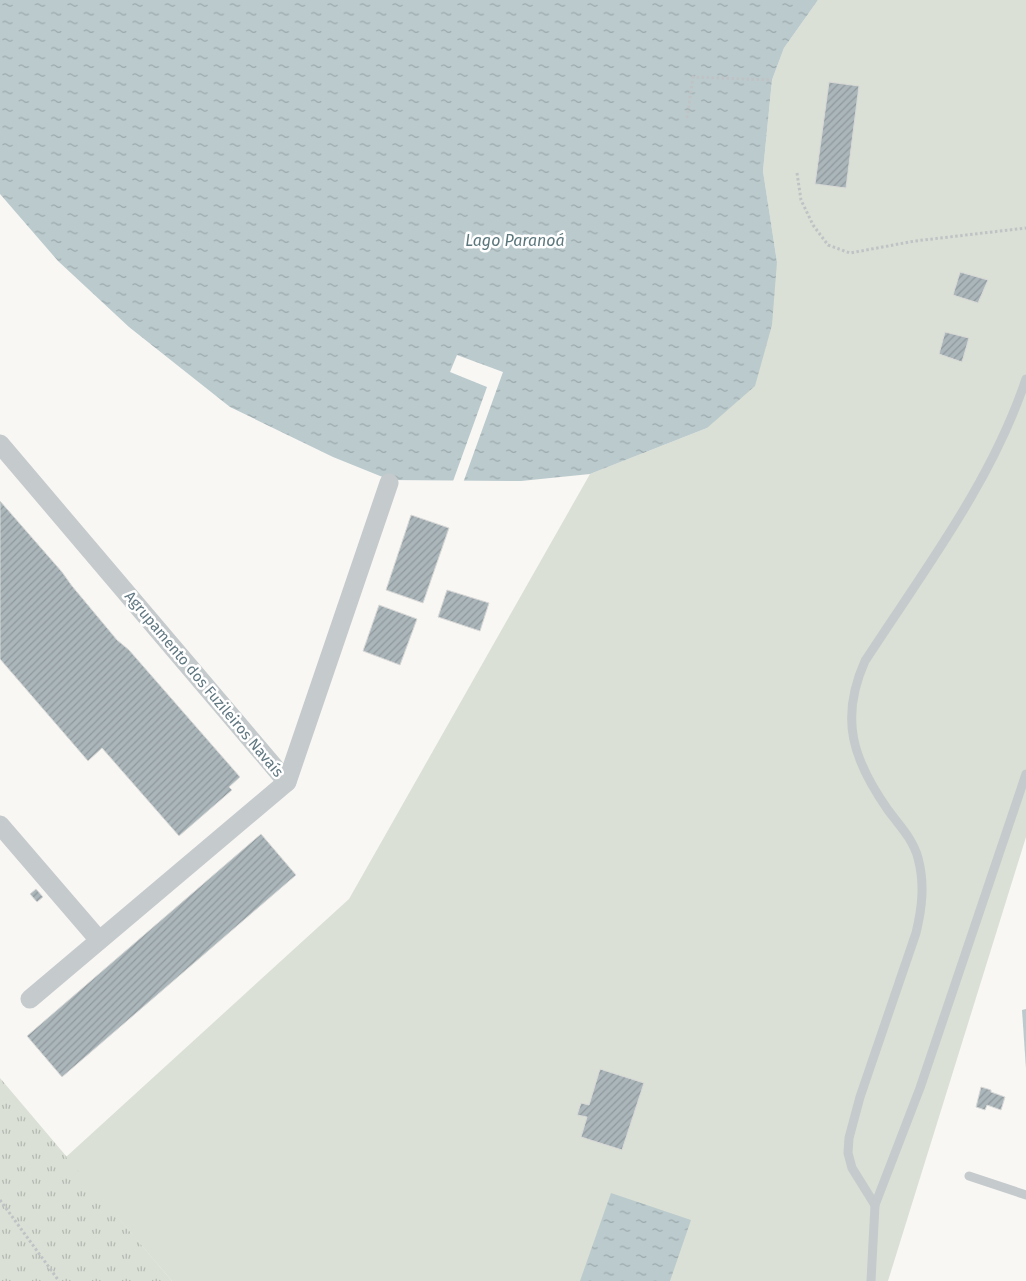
<svg xmlns="http://www.w3.org/2000/svg" width="1026" height="1281" viewBox="0 0 1026 1281" font-family="'Fira Sans',sans-serif">
  <style>
    .grass { fill: url(#grass-tufts) }
    .garden { fill: #dae0d5 }
    .water { fill: url(#water-ripples) }
    .pier { fill: #f8f7f4 }
    .building { fill: url(#building-hatch); stroke: #d9d9d7 }
    .lines { fill: none; stroke-linecap: round; stroke-linejoin: round }
    .path { stroke: #c0c3c5; stroke-width: 3; stroke-dasharray: 2.5 2.5; stroke-linecap: butt }
    .service { stroke: #c5cacc; stroke-width: 9 }
    .minor { stroke: #c5cacc; stroke-width: 19 }
    .labels { text-anchor: middle; stroke-width: 5; stroke-linejoin: round; paint-order: stroke }
    .street-label { font-size: 15px; fill: #607781; stroke: #fff }
    .water-label { font-size: 16px; font-style: italic; fill: #5b777c; stroke: #fff }
  </style>
  <defs>
    <pattern id="grass-tufts" width="24" height="20" patternUnits="userSpaceOnUse" patternTransform="scale(1.25)"><rect width="24" height="20" fill="#dae0d5"/><path d="M3 7l-1-3M5 7V3M7 7l1-3M15 17l-1-3M17 17v-4M19 17l1-3" fill="none" stroke="#b4bab2"/></pattern>
    <pattern id="water-ripples" width="26" height="14" patternUnits="userSpaceOnUse" patternTransform="scale(1.25)"><rect width="26" height="14" fill="#bbcacd"/><path d="M2 4q2-2 4 0t4 0M15 11q2-2 4 0t4 0" fill="none" stroke="#9ba9ac"/></pattern>
    <pattern id="building-hatch" width="6" height="6" patternUnits="userSpaceOnUse" patternTransform="scale(1.25)"><rect width="6" height="6" fill="#abb6ba"/><path d="M-1 1l2-2M0 6l6-6M5 7l2-2" fill="none" stroke="#8f999d"/></pattern>
  </defs>
  <rect width="100%" height="100%" fill="#f8f7f4"/>
  <!-- grass -->
  <path class="grass" d="M0,1078L172,1281H0Z"/>
  <!-- garden -->
  <path class="garden" d="M818,0H1026V837L888,1281H172L66,1157L349,899L590,474L707,428L777,262L763,171L772,80L784,48Z"/>
  <!-- water -->
  <g class="water">
    <path d="M0,0H818L784,48L772,80L763,171L777,262L772,325L755,386L707,428L590,474L521,481L390,480L333,457L230,407L129,327L58,261L0,194Z"/>
    <path d="M1026,1009V1069L1022,1010Z"/>
    <path d="M611,1193L691,1220L670,1281H580Z"/>
  </g>
  <!-- pier -->
  <path class="pier" d="M457,355L503,372L463,483L452,484L487,387L450,372Z"/>
  <!-- building -->
  <g class="building">
    <path d="M829,82L859,86L846,188L815,184Z"/>
    <path d="M960,272L988,280L978,303L953,295Z"/>
    <path d="M945,332L969,338L962,362L939,354Z"/>
    <path d="M0,501L62,572L72,586L117,640L129,650L240,777L229,787L232,790L179,836L102,748L88,761L0,659Z"/>
    <path d="M411,515L449,528L423,603L386,590Z"/>
    <path d="M447,590L489,603L480,631L438,617Z"/>
    <path d="M379,605L417,619L400,665L363,651Z"/>
    <path d="M261,834L296,875L62,1077L27,1036Z"/>
    <path d="M36,889L43,897L37,902L30,894Z"/>
    <path d="M600,1069L644,1083L622,1150L581,1137L587,1117L577,1115L581,1103L589,1105Z"/>
    <path d="M981,1087L991,1090V1092L1005,1097L1001,1110L987,1105L985,1110L976,1107Z"/>
  </g>
  <g class="lines">
    <!-- path -->
    <g class="path">
      <path d="M687,118L693,77L772,80"/>
      <path d="M797,173L801,200L813,225L828,245L850,253L915,241L1026,228"/>
      <path d="M0,1200L59,1281"/>
    </g>
    <!-- service -->
    <g class="service">
      <path d="M969,1176L1026,1195"/>
      <path d="M875,1205L852,1168L848,1153L849,1138L860,1097L916,933C922,908 925,884 918,858C913,839 899,825 888,810C853,760 839,719 865,661C924,570 991,483 1026,379"/>
      <path d="M871,1281L875,1205L920,1088L1026,774"/>
    </g>
    <!-- minor -->
    <g class="minor">
      <path d="M0,444L287,782L30,999"/>
      <path d="M287,782L389,483"/>
      <path d="M0,825L99,940"/>
    </g>
  </g>
  <g class="labels">
    <!-- street labels -->
    <g class="street-label">
      <text transform="translate(204 684) rotate(50)" y="5">Agrupamento dos Fuzileiros Navaís</text>
    </g>
    <!-- water labels -->
    <g class="water-label">
      <text x="515" y="246">Lago Paranoá</text>
    </g>
  </g>
</svg>
